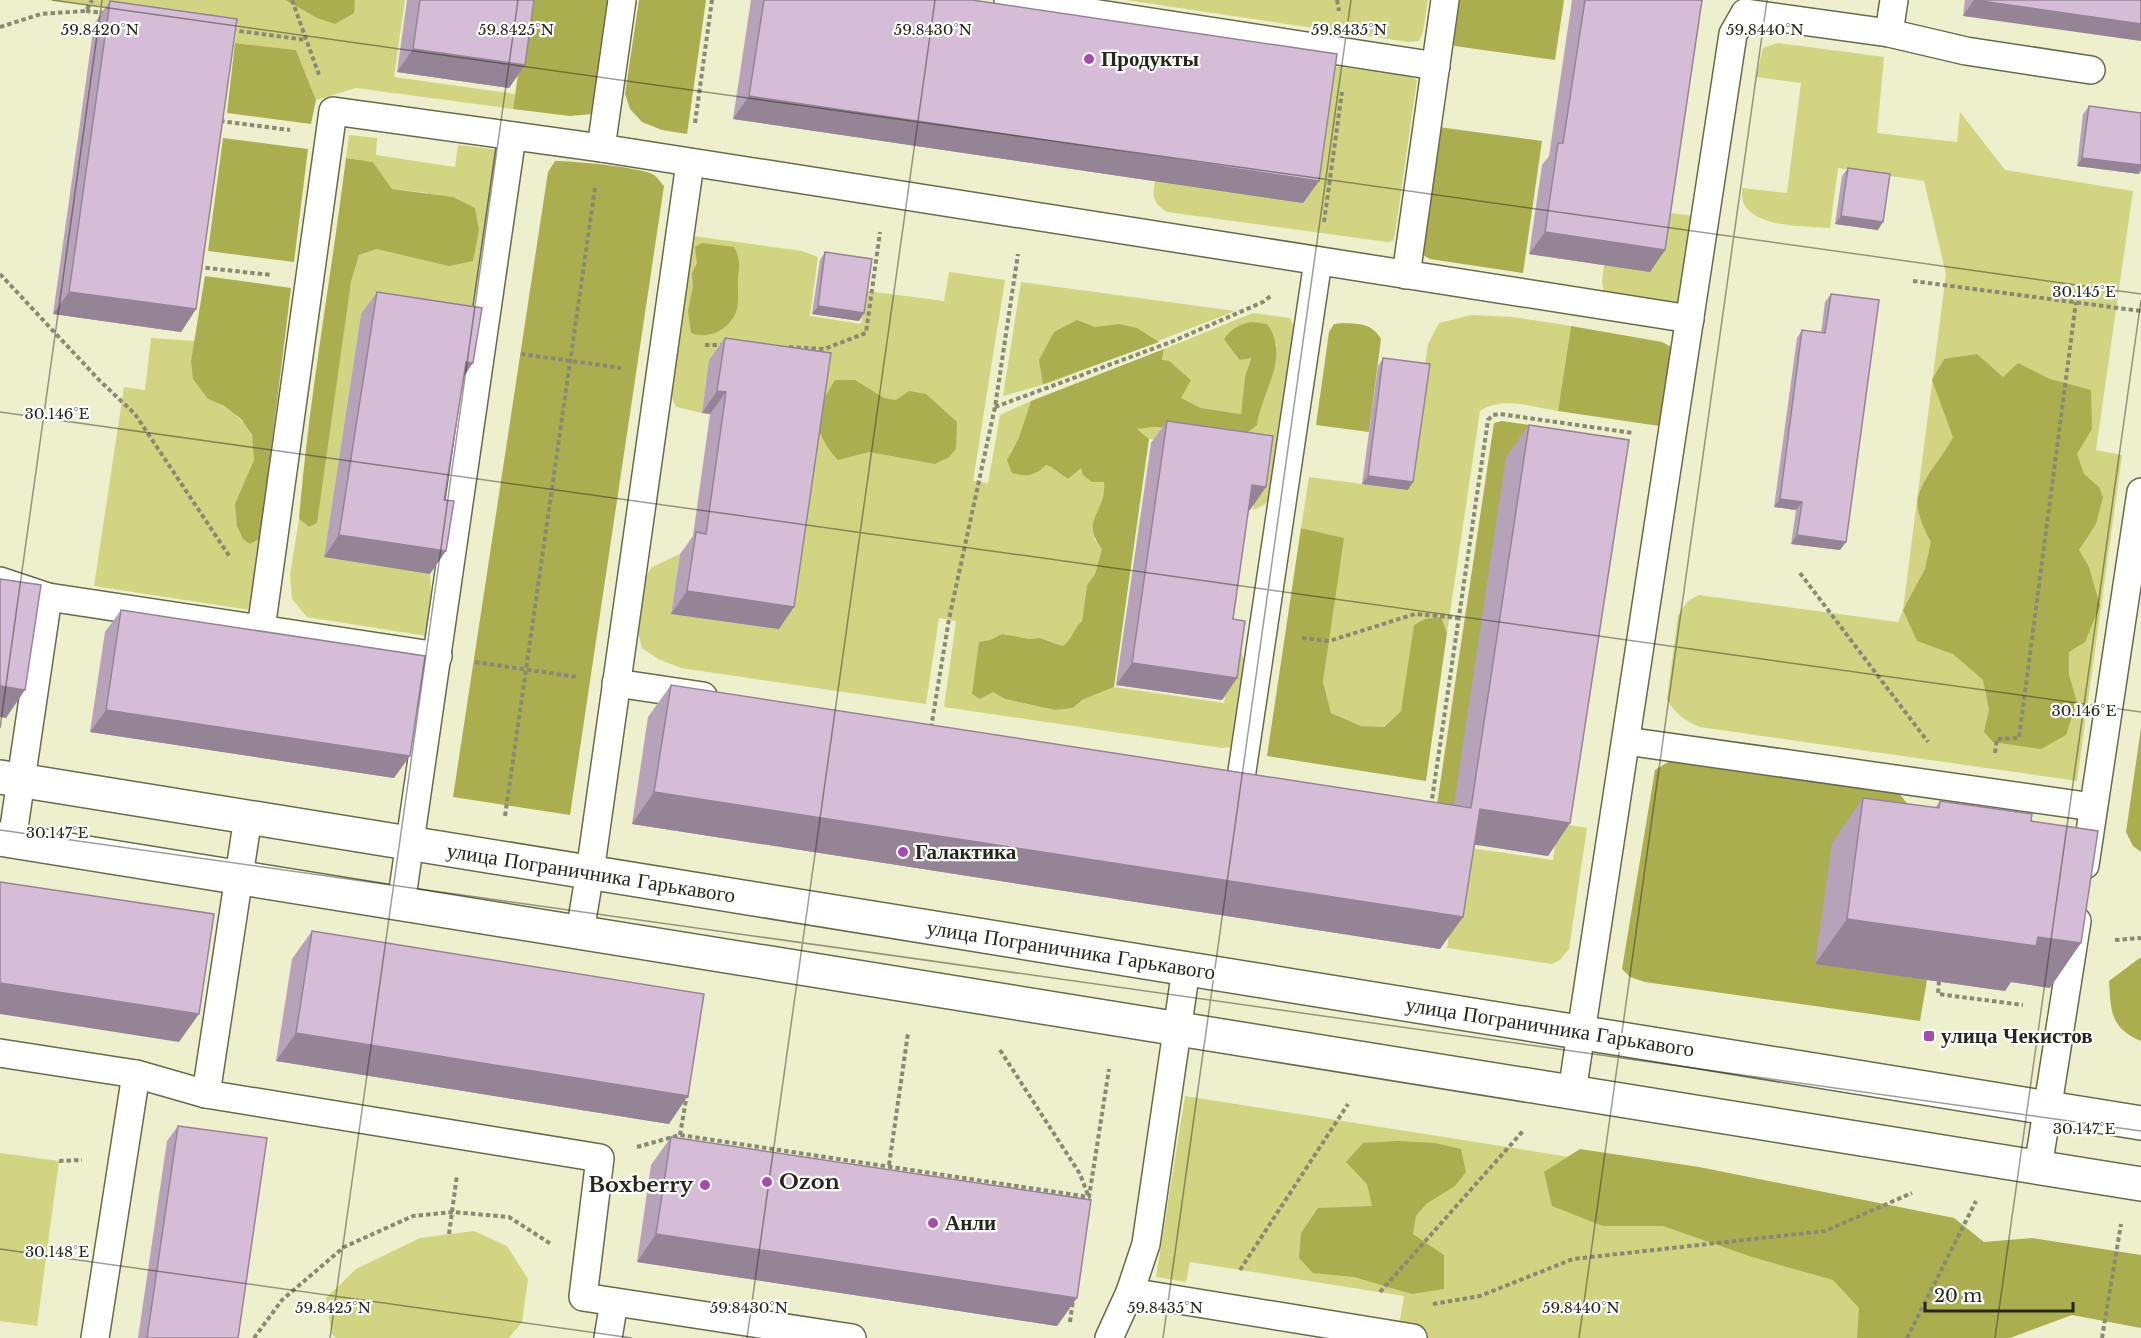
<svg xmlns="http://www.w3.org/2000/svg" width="2141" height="1338" viewBox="0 0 2141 1338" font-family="'Libre Baskerville',serif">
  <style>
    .green { fill: #d1d581 }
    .forest { fill: #abae4f }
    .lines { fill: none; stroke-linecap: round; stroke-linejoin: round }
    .service-casing { stroke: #686a4c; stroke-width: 30 }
    .tertiary-casing { stroke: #686a4c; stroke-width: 36 }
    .path { stroke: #898a73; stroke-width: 4; stroke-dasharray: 4.5 3; stroke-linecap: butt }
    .service { stroke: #fff; stroke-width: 27 }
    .tertiary { stroke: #fff; stroke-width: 33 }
    .wall { fill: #b7a3b9 }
    .shaded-wall { fill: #958496 }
    .building { fill: #d5bdd7; stroke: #958496; stroke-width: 1.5 }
    .ticks { fill: none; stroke: #26261a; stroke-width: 1.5; stroke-opacity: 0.45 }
    .poi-dot { fill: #a749b2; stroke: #fff; stroke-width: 2 }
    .labels { text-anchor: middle; stroke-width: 4.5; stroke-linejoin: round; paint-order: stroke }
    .poi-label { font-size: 21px; font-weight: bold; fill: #26261a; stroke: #fff; text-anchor: start }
    .street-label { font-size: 21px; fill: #26261a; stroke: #fff }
    .ticks-label { font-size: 15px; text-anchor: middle; fill: #26261a; stroke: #fff; stroke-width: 4.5; stroke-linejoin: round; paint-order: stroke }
  </style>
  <rect width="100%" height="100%" fill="#edefcd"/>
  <!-- green -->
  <g class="green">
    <path d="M46,0H285L317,18L353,13L355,0H405L394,77L515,94L513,109L356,88L316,100L296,50L235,43L238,24Z"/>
    <path d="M1126,0H1428L1423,32L1419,41L1408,42Z"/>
    <path d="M1147,39L1412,77L1417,80L1395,234L1393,241L1387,242L1167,212C1153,203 1152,197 1155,181Z"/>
    <path d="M1778,43L1884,57L1877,133L1957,142L1960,112L2005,170L2133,191L2096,450L2122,455L2077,781L1700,727C1684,720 1675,714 1667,699L1678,615L1688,601L1699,595L1898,622L1903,610L1946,274L1924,181L1838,168L1830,228C1806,226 1754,228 1743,202C1742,198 1742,192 1742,188L1787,193L1801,83L1756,77L1763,48Z"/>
    <path d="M349,135L377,138L376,155L455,167L458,145L501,150L470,388L458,385L361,314L324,557L430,574L433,637L307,617L292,599L290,575L299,519L309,527L351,282L359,255L377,249L404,254L428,193L392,189L373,162L346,158Z"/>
    <path d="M1658,211L1692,216L1684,293L1678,301L1671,305L1604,292L1602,282L1604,265Z"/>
    <path d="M693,236L802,251L818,257L810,316L861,324L867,291L944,301L949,272L1005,280L973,481L988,483L1000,415L1031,401L1019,437L1010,453L1051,467L1068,479L1081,467L1104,482L1105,489L1094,539L1102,549L1095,574L1087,585L1082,621C1073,628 1073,639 1064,646L1040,638L1030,639L1002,634L990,640L980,642L993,691L1005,699L1055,710L1073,708L1082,700L1114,687L1224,703L1233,646L1241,652L1246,665L1237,740L1231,747L1222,748L944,707L956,621L939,618L926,704L681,668L658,659L642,648L637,628L645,578L652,567L680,554L671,614L779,629L710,360L702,413L676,407L670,393Z"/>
    <path d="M1021,282L1235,311L1053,382L1003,396Z"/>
    <path d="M1253,313L1290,318L1294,327L1272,495L1264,505L1253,510L1260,455L1149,439L1136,428L1152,427L1171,430L1257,425C1259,411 1264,401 1268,388C1273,374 1275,359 1277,344L1224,338L1238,360L1251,357L1245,377L1241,414L1201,408L1181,398L1162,360L1164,349Z"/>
    <path d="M1471,315L1513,317L1571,326L1558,411C1533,407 1501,396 1480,411L1447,633L1441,617L1405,693L1401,711L1383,727L1361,726L1331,713L1323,682L1343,538L1301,528L1309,477L1408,490L1428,344L1439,323Z"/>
    <path d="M151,338L195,341L191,361L208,399C233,409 260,430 254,461C252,469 247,475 246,483C246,503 249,524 250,544L260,539L250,610L94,586L124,387L145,390Z"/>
    <path d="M1558,823L1587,828L1569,949L1560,960L1552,964L1447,948L1463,847L1553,860Z"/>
    <path d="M1185,1096L1954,1218L1903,1338H1397L1404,1296L1190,1262L1186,1282L1156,1277Z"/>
    <path d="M0,1153L59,1161L37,1326L0,1321Z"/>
    <path d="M474,1231L507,1246L528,1279L522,1322L509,1338H336L332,1334L326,1298L356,1269L420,1238Z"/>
  </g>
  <!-- forest -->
  <g class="forest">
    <path d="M285,0H355L354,13L335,24L317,18Z"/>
    <path d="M529,0H615L592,114L570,116L513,109Z"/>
    <path d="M639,0H706L687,134L662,130L642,122L630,109L625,94Z"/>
    <path d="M1455,0H1564L1555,60L1455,46L1451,42Z"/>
    <path d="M235,43L296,50L316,100L311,124L227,113Z"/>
    <path d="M1438,127L1542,141L1523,273L1430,259L1421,254Z"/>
    <path d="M223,138L308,149L294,262L208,251Z"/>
    <path d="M346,158L373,162L392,189L453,197L475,208L479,230L473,261L449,266L377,249L359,255L351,282L317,523L309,527L299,519C309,398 331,278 346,158Z"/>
    <path d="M555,161C572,161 641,167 654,175C658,178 661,183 664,186L570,815L453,797L548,172Z"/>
    <path d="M702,243L734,247C741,260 739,264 738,279C737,289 740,301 736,312C729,330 708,340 691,333L688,311L693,286L692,273L697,263L695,247Z"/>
    <path d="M205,276L291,288L260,539L250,544L243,539L237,526L235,504L254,460L252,435L241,419L224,406L208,399L193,379L191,361Z"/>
    <path d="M1077,320L1095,327L1119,324L1137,328L1159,342L1043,384L1039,360L1054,332Z"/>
    <path d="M1252,322L1267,324C1291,356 1262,391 1257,425L1247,433L1152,427L1137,429L1149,439L1114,687L1082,700L1073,708L1055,710L1005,699L993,692L980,699L972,694L979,642L990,640L1002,634L1030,639L1040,638L1063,646C1073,639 1073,628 1082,621L1087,585L1095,574L1102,549C1079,519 1107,513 1104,482H1092L1083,475L1081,468L1068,479L1051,467L1046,465C1034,476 1028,477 1012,473L1007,460L1019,437L1031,401L1164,349L1162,360L1169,361L1191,380L1181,398L1201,408L1241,414L1245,377L1251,358L1239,360L1224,339C1232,328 1240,324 1252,322Z"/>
    <path d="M1343,323C1360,324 1372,323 1381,339L1369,432L1316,425L1329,332L1334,324Z"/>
    <path d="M1571,326L1662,342L1673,348L1666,427L1558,411Z"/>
    <path d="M1977,354L2003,377L2018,363L2050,379L2091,390L2092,429L2077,454L2084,474L2099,487L2103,497L2096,524L2079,550L2089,567L2100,606L2085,642L2069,652V675L2077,702L2066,735L2041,749L1993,742L1984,732L1989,710L1983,680L1953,654L1917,641L1903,610L1925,569L1931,542C1925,532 1915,510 1918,498C1922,478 1944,456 1953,437L1932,380L1944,359Z"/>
    <path d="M835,380H855L884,398L896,400L909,391L926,394L957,422L956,449L949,457L935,464L869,452L838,460C825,448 820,430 810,415L825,397Z"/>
    <path d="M1502,421L1611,437L1606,473L1448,840L1432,838L1494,423Z"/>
    <path d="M1301,528L1344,538L1323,682L1331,713L1361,726L1384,727L1401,711L1414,625L1425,619L1441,617L1447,633L1426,781L1267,756Z"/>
    <path d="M2141,728V852L2133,846L2126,832Z"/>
    <path d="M1670,761L1690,763L1898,792L1909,806L1927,980L1920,1021L1645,982L1630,977L1622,969L1655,770Z"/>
    <path d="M2141,957V1041C2110,1028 2111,1011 2109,981Z"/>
    <path d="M1398,1141L1435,1143L1461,1149L1466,1172L1455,1186L1426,1204L1416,1216L1413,1234L1444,1255V1289L1412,1294L1354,1277L1313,1273L1299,1258L1301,1233L1318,1208L1372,1206L1367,1184L1346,1162L1363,1143Z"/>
    <path d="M1580,1149L1699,1167L1954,1218L1984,1242L2032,1238L2141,1255V1328L2072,1315L2010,1338H1857L1859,1308L1833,1280L1752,1257L1663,1226H1603L1552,1206L1544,1172Z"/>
  </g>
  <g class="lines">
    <!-- service casing -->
    <g class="service-casing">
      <g id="service">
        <path d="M1008,0L1436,66"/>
        <path d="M1889,33L1966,51L2091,70"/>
        <path d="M601,148L622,0"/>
        <path d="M1406,275L1445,0"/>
        <path d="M0,581L48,597L12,841"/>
        <path d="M48,597L438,656"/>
        <path d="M261,629L333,111L601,148L1690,319"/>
        <path d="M616,683L703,696"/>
        <path d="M1626,741L2093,807"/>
        <path d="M1241,778L1318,261"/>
        <path d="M2085,865L2141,492"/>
        <path d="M401,904L512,136"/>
        <path d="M580,932L590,872L690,163"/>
        <path d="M0,1053L136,1074L206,1094L600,1158L583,1297L852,1338"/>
        <path d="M1572,1092L1733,34L1745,13L1889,33L1894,0"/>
        <path d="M206,1094L248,817"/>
        <path d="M2038,1168L2077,921"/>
        <path d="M1130,1292L1413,1338"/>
        <path d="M95,1338L136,1074"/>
        <path d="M608,1338L614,1302"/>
        <path d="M1109,1338L1130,1292L1146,1244L1186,969"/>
      </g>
    </g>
    <!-- tertiary casing -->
    <g class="tertiary-casing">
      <g id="tertiary">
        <path d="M0,777L2141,1123"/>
        <path d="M0,839L2141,1184"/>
      </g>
    </g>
    <!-- path -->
    <g class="path">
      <path d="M292,0L319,75"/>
      <path d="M1337,0L1339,11"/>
      <path d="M86,11L106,13"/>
      <path d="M0,27L41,14L86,11L92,0"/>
      <path d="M232,30L306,40"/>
      <path d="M220,121L290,130"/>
      <path d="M695,123L712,0"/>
      <path d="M1324,222L1342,92"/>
      <path d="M198,267L271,275"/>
      <path d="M0,274L100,381L135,414L230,557"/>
      <path d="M1913,281L2141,311"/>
      <path d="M705,345H724"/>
      <path d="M789,347L824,349L866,333L880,232"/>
      <path d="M521,354L621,368"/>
      <path d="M995,407L1171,342L1263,302L1272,295"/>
      <path d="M1800,573L1928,742"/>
      <path d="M1302,638L1329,641L1415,614L1459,618"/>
      <path d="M475,662L577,677"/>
      <path d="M931,728L949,619L995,407L1018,254"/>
      <path d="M1995,753L1997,739L2019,738L2076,302"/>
      <path d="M1431,806L1488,420L1493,415L1500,414L1633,433"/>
      <path d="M505,816L595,188"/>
      <path d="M2115,940L2141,938"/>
      <path d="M1939,981L1938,994L2023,1005"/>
      <path d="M1000,1050L1080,1174L1088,1195"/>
      <path d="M680,1135L687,1094"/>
      <path d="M637,1147L680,1135L1089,1197L1109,1069"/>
      <path d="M59,1161L82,1160"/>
      <path d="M889,1165L908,1033"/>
      <path d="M449,1234L457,1175"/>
      <path d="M1240,1270L1348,1104"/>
      <path d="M1380,1292L1523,1131"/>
      <path d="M1433,1304L1480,1296L1573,1259L1825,1231L1912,1193"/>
      <path d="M1070,1322L1073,1300"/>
      <path d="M254,1338L282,1300L344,1247L413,1216L453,1212L509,1217L551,1244"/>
      <path d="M1907,1338L1976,1201"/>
      <path d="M2102,1338L2121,1224"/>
    </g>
    <!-- service -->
    <use href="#service" class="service"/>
    <!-- tertiary -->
    <use href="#tertiary" class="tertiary"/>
  </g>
  <!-- wall -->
  <g class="wall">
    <path d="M407,0H534L525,65L509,88L397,72Z"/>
    <path d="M751,0H972L1319,181L1303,203L733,119Z"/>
    <path d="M1572,0H1702L1665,250L1650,272L1529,254L1542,165L1549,156Z"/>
    <path d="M1965,0H2141L1963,16Z"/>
    <path d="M110,1L196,309L181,332L53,314L94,24Z"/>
    <path d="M2089,106L2139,174L2077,166L2083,114Z"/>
    <path d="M1848,168L1878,230L1835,224L1842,176Z"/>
    <path d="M825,252L864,313L859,321L812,314L820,260Z"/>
    <path d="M377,292L464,377L430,574L324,557L361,314Z"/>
    <path d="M1831,294L1846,542L1840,550L1791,544L1796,510L1774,507L1797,338L1802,330L1821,333L1825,302Z"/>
    <path d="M725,338L779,629L671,614L680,554L693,536L710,414L702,413L709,360Z"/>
    <path d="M1383,358L1408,490L1362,484L1378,366Z"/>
    <path d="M1167,421L1250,510H1248L1233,619L1237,678L1222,700L1116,685L1151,443Z"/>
    <path d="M1529,425L1570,823L1548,856L1474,844L1440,949L632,824L648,717L671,685L1454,805L1506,457Z"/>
    <path d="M121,610L394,778L90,732L105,632Z"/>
    <path d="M1863,798L1935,808L1940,801L2031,821L2050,988L2011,982L2005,991L1815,964L1832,843Z"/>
    <path d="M312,931L669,1124L276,1061L292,959Z"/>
    <path d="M178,1126L238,1338H138L167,1141Z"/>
    <path d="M671,1137L1077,1298L1057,1326L637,1262L651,1165Z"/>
  </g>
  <!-- shaded-wall -->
  <g class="shaded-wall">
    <path d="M1974,0L2141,24V41L1963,16Z"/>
    <path d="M413,49L525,65L509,88L397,72Z"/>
    <path d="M749,96L1319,181L1303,203L733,119Z"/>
    <path d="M2082,158L2141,165V170L2139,174L2077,166Z"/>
    <path d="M1841,216L1883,222L1878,230L1835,224Z"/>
    <path d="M1545,232L1665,250L1650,272L1529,254Z"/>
    <path d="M69,292L196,309L181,332L53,314Z"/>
    <path d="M818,306L864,313L859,321L812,314Z"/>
    <path d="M466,362L473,363L458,385Z"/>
    <path d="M717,391L726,392L710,414L702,413Z"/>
    <path d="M1368,476L1413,482L1408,490L1362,484Z"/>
    <path d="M1252,485L1266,487L1250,510L1236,508Z"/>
    <path d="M1780,499L1802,502L1796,510L1774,507Z"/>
    <path d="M339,535L446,551L430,574L324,557Z"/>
    <path d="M1797,535L1846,542L1840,550L1791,544Z"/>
    <path d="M687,591L794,607L779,629L671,614Z"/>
    <path d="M1132,663L1237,678L1222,700L1116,685Z"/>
    <path d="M0,686L25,690L6,718L0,717Z"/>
    <path d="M106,710L410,756L394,778L90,732Z"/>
    <path d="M654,792L1463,917L1440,949L632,824Z"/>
    <path d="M1480,809L1570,823L1548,856L1457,842Z"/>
    <path d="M1847,919L2038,937L2081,943L2050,988L2011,982L2005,991L1815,964Z"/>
    <path d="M0,983L199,1014L179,1042L0,1014Z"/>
    <path d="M296,1033L688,1096L669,1124L276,1061Z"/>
    <path d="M656,1234L1077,1298L1057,1326L637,1262Z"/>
  </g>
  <!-- building -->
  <g class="building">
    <path d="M420,0H534L525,65L413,49Z"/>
    <path d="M764,0H972L1337,54L1319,181L749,96Z"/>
    <path d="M1585,0H1702L1665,250L1545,232L1558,143H1563Z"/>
    <path d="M1974,0H2141V24Z"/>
    <path d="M110,1L237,19L196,309L69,292Z"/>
    <path d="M2089,106L2141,113V165L2082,158Z"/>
    <path d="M1848,168L1890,174L1883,222L1841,216Z"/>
    <path d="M825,252L872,259L864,313L818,306Z"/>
    <path d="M377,292L482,308L473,363L466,362L444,500L454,501L446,551L339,535Z"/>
    <path d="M1831,294L1879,300L1846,542L1797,535L1802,502L1780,499L1802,330L1825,333Z"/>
    <path d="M725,338L831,353L794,607L687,591L696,532L706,534L726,392L717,391Z"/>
    <path d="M1383,358L1430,364L1413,482L1368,476Z"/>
    <path d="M1167,421L1273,436L1266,487L1252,485L1233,619L1245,621L1237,678L1132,663Z"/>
    <path d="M1529,425L1629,440L1570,823L1480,809L1463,917L654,792L671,685L1471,808Z"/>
    <path d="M0,579L41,585L25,690L0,686Z"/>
    <path d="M121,610L425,656L410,756L106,710Z"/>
    <path d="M1863,798L1939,808L1940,801L2032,814L2031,821L2098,831L2081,943L2038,937L2036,946L1847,919Z"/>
    <path d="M0,882L214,914L199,1014L0,983Z"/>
    <path d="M312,931L704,994L688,1096L296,1033Z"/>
    <path d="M178,1126L267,1138L238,1338H147Z"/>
    <path d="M671,1137L1091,1200L1077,1298L656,1234Z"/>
  </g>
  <!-- ticks -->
  <path class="ticks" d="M52,0L2141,294M0,412L2141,712M0,728L102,0M0,830L2141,1131M0,1249L632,1338M330,1338L518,0M747,1338L935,0M1163,1338L1351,0M1579,1338L1767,0M1995,1338L2141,300"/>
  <!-- markers -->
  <g class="poi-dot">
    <circle cx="1089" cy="59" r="6"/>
    <circle cx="903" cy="852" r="6"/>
    <rect x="1923" y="1030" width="12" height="12" rx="3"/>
    <circle cx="767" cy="1182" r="6"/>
    <circle cx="705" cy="1185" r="6"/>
    <circle cx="933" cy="1223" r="6"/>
  </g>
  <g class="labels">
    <!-- poi labels -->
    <g class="poi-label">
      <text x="1101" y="66">Продукты</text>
      <text x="915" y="859">Галактика</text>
      <text x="1941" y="1043">улица Чекистов</text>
      <text x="779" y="1189">Ozon</text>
      <text x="693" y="1192" text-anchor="end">Boxberry</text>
      <text x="945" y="1230">Анли</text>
    </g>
    <!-- street labels -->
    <g class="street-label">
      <text transform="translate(591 873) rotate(9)" y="7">улица Пограничника Гарькавого</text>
      <text transform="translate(1071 950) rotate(9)" y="7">улица Пограничника Гарькавого</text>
      <text transform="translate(1550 1027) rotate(9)" y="7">улица Пограничника Гарькавого</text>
    </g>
  </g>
  <g class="ticks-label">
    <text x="100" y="35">59.8420°N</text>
    <text x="516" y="35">59.8425°N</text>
    <text x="933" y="35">59.8430°N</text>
    <text x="1349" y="35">59.8435°N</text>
    <text x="1765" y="35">59.8440°N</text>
    <text x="2084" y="297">30.145°E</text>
    <text x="57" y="419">30.146°E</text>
    <text x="2084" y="716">30.146°E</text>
    <text x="57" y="838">30.147°E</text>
    <text x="2084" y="1134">30.147°E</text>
    <text x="57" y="1257">30.148°E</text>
    <text x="333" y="1313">59.8425°N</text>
    <text x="749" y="1313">59.8430°N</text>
    <text x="1165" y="1313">59.8435°N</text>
    <text x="1581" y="1313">59.8440°N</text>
  </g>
  <!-- scale -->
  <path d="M1925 1302v9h148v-9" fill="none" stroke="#26261a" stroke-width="3"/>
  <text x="1934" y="1302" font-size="18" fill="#26261a" stroke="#ffffff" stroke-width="4.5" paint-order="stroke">20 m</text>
</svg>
